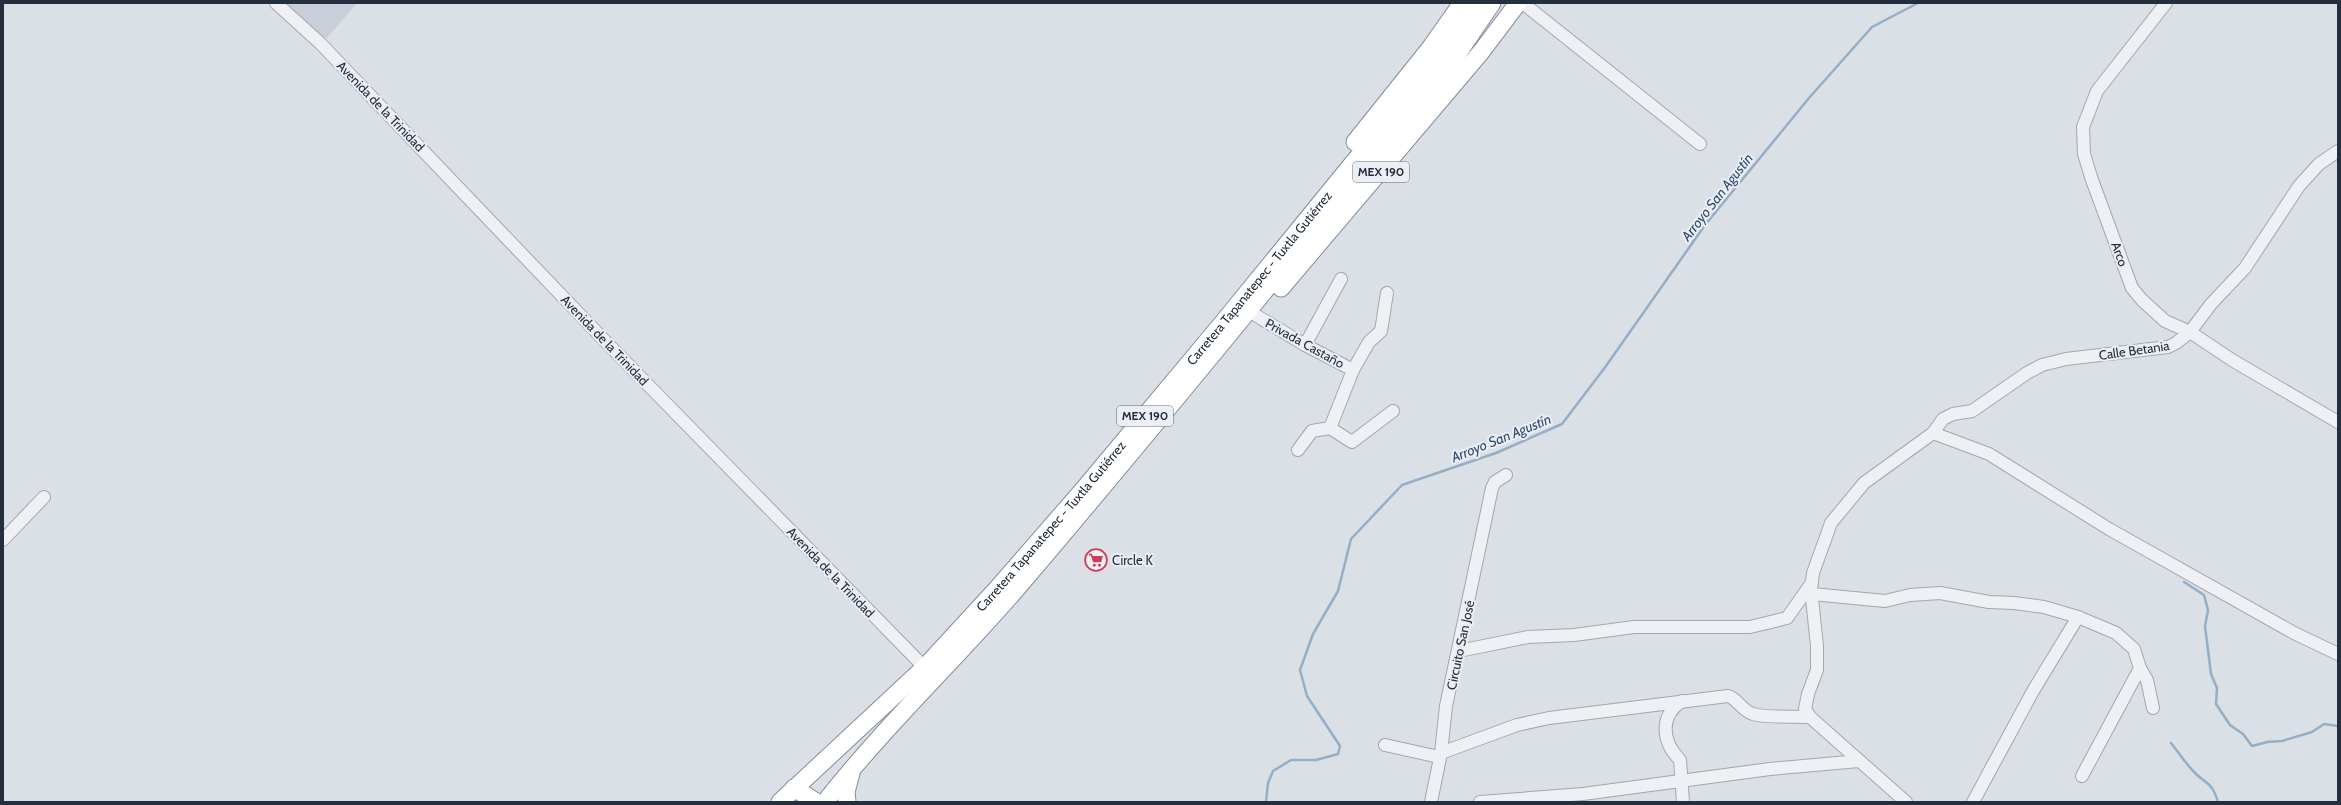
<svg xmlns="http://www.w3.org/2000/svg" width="2341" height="805" viewBox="0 0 2341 805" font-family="Cabin,sans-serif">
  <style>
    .built { fill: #c9cfd8 }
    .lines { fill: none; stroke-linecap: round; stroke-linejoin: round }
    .stream { stroke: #95aec7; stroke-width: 2.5 }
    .minor-casing { stroke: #a1a7b0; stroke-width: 14 }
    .highway-casing { stroke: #838d9d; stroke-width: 19 }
    .minor { stroke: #eef0f4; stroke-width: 12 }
    .highway { stroke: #fff; stroke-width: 17 }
    .labels { text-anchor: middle; stroke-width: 4; stroke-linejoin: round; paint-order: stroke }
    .shield { fill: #ebeef4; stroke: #606873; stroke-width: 1 }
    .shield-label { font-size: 12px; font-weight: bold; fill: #252e3c }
    .street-label { font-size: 13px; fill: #252e3c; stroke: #ebeef4 }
    .poi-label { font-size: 13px; fill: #252e3c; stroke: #ebeef4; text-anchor: start }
    .water-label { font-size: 14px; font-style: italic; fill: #304d70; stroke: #ebeef4 }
  </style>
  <rect width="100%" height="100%" fill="#dbe0e6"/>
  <!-- built -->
  <path class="built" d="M279,3H357L327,38L303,26Z"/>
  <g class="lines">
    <!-- stream -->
    <g class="stream">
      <path d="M2184,582L2204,595L2208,610L2205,626L2211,674L2217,688L2216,704L2230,725L2243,734L2252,746L2267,742L2282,741L2312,732L2324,724L2338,726"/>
      <path d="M2171,743C2179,753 2186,764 2195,773C2207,785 2212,782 2218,802"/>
      <path d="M1266,802L1268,783L1273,771L1291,760H1316L1338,754L1340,746L1307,696L1300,670L1313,634L1338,591L1351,539L1402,485L1496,453L1562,424L1606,366L1705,225L1809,98L1872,27L1918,3"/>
    </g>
    <!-- minor casing -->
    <g class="minor-casing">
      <g id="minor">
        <path d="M276,3L320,43L607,343L930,673"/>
        <path d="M2166,3L2097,91L2083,127L2084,154L2092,180L2132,288L2142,300L2165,321L2190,332L2232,360L2338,422"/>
        <path d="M1524,4L1700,144"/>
        <path d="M1257,316L1305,345L1353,370"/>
        <path d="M1305,345L1341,279"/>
        <path d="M1330,428L1352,442L1393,411"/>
        <path d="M1933,433L1989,454L2109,529L2294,633L2338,654"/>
        <path d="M1298,450L1312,431L1330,428L1353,370L1369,342L1381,331L1387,293"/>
        <path d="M3,540L44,497"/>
        <path d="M1812,594L1885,601L1910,595L1940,593L1989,602L2014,603L2044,607L2078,617L2116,633L2134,649L2140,668L2147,680L2153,708"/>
        <path d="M1459,651L1528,637L1574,635L1634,627H1750L1787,618L1811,584"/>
        <path d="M1682,701C1659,716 1662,742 1680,760L1683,802"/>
        <path d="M1385,745L1439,757"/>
        <path d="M1441,753L1517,725L1549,718L1728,696C1738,699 1742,711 1753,714C1764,718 1796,716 1810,717"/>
        <path d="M2082,776L2140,668"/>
        <path d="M1431,802L1441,753L1446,706L1492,488L1495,482L1506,475"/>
        <path d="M1480,802L1583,794L1770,769L1859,761"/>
        <path d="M1906,802L1810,717L1805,709L1808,694L1817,670V646L1811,589L1813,573L1831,523L1864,483L1933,433L1943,419L1953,414L1972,411L2027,373L2042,365L2066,359L2168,347L2176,343L2190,332L2211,304L2245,268L2299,186L2319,164L2338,151"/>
        <path d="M1973,802L2033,691L2078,617"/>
      </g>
    </g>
    <!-- highway casing -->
    <g class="highway-casing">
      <g id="highway">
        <path d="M1355,142L1431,47L1462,3"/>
        <path d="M1281,288L1481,52L1518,3"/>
        <path d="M794,788L816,802"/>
        <path id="s1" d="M780,802L925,667L995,591L1083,490L1225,320L1442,54L1477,3"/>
        <path d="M825,802C885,726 955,660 1018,587C1166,414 1309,236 1454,59L1492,3"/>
        <path d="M847,802L846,792L851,773"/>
      </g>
    </g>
    <!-- minor -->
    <use href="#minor" class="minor"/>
    <!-- highway -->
    <use href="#highway" class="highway"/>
  </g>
  <!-- icons -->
  <defs>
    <g id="supermarket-ring" transform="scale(1.15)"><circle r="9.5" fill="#ebeef4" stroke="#ce3d54" stroke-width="1.5"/><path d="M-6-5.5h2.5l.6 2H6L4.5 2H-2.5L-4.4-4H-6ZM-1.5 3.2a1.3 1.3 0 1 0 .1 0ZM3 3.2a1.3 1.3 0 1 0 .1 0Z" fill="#ce3d54"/></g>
  </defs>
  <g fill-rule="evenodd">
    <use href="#supermarket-ring" x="1096" y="560"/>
  </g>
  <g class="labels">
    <!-- shield labels -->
    <g class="shield">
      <rect x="1353" y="162" width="56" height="20" rx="3"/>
      <rect x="1117" y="406" width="56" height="20" rx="3"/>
    </g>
    <g class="shield-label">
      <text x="1381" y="176">MEX 190</text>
      <text x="1145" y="420">MEX 190</text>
    </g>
    <!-- street labels -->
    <g class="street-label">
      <text transform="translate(381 106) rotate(46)" y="5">Avenida de la Trinidad</text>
      <text transform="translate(2120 254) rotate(70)" y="5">Arco</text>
      <text dy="5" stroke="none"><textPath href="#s1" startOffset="711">Carretera Tapanatepec - Tuxtla Gutiérrez</textPath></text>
      <text transform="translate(605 340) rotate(46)" y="5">Avenida de la Trinidad</text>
      <text transform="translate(1305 343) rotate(29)" y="5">Privada Castaño</text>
      <text transform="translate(2134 350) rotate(-8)" y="5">Calle Betania</text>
      <text dy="5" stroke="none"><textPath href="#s1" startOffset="387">Carretera Tapanatepec - Tuxtla Gutiérrez</textPath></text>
      <text transform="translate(831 572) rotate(46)" y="5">Avenida de la Trinidad</text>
      <text transform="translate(1460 645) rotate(-78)" y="5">Circuito San José</text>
    </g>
    <!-- poi labels -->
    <g class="poi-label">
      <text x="1112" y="565">Circle K</text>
    </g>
    <!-- water labels -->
    <g class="water-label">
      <text transform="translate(1717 197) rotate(-52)" y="5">Arroyo San Agustín</text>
      <text transform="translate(1501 438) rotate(-22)" y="5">Arroyo San Agustín</text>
    </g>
  </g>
  <!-- border -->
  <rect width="2341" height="805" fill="none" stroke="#252e3c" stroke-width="8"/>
</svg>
